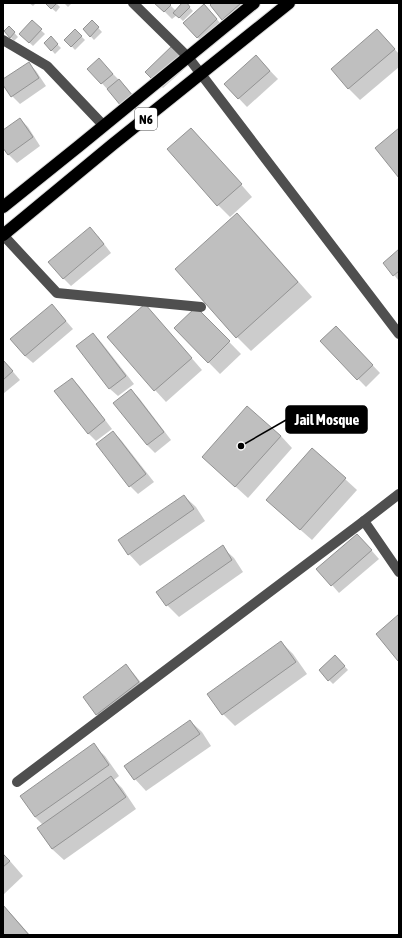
<svg xmlns="http://www.w3.org/2000/svg" width="402" height="938" viewBox="0 0 402 938" font-family="'Asap Condensed',sans-serif">
  <style>
    .shadow { fill: #0003 }
    .building { fill: #bfbfbf; stroke: #939393 }
    .lines { fill: none; stroke-linecap: round; stroke-linejoin: round }
    .highway-casing { stroke: #dbdbdb; stroke-width: 14 }
    .minor { stroke: #4f4f4f; stroke-width: 10 }
    .highway { stroke: #000; stroke-width: 12 }
    .labels { text-anchor: middle; stroke-width: 3.5; stroke-linejoin: round; paint-order: stroke }
    .shield { fill: #fff; stroke: #4c4c4c; stroke-width: 1 }
    .shield-label { font-size: 13px; font-weight: bold; fill: #000 }
    .leader { fill: none; stroke: #000; stroke-width: 1.5 }
    .callout-dot { fill: #000; stroke: #fff; stroke-width: 1.5 }
    .callout { fill: #000; stroke: #000; stroke-width: 1.5 }
    .callout-label { font-size: 15px; text-anchor: middle; font-weight: bold; fill: #fff }
  </style>
  <rect width="100%" height="100%" fill="#fff"/>
  <!-- shadow -->
  <g class="shadow">
    <path d="M29,3H36L33,6Z"/>
    <path d="M46,3H56L60,7L56,12Z"/>
    <path d="M64,3H72L68,7Z"/>
    <path d="M156,3H168L176,11L182,5L179,3H185L193,11L183,21L177,15L172,19Z"/>
    <path d="M209,3H241L248,12L231,27Z"/>
    <path d="M212,13L224,28L205,45L197,37Z"/>
    <path d="M92,21L102,32L94,40L84,29Z"/>
    <path d="M32,22L45,34L33,46L20,34Z"/>
    <path d="M9,27L18,37L14,41L5,31Z"/>
    <path d="M75,30L85,40L75,50L66,40Z"/>
    <path d="M377,30L399,54V67L360,100L349,89L332,69Z"/>
    <path d="M51,38L61,48L55,54L45,43Z"/>
    <path d="M256,56L278,79L247,107L225,84Z"/>
    <path d="M192,62L163,88L146,72Z"/>
    <path d="M28,63L36,71L46,86L20,104L12,96L3,83V81Z"/>
    <path d="M107,68L127,88L140,104L129,113L89,69Z"/>
    <path d="M20,119L28,127L40,146L17,163L9,155L3,147V131Z"/>
    <path d="M191,129L203,141L252,197L230,217L218,205L169,149Z"/>
    <path d="M237,215L252,229L312,297L251,351L237,337Z"/>
    <path d="M98,236L111,253L71,286L63,278Z"/>
    <path d="M399,251V281L384,263Z"/>
    <path d="M196,308L241,354L220,374L175,328Z"/>
    <path d="M60,314L73,329L33,363L25,356Z"/>
    <path d="M156,317L202,370L166,402L155,390L108,337Z"/>
    <path d="M93,334L101,342L134,384L118,396L110,389L77,346Z"/>
    <path d="M344,335L380,373L366,387L321,341Z"/>
    <path d="M3,360L20,380L3,394Z"/>
    <path d="M72,379L80,387L112,429L96,441L88,433Z"/>
    <path d="M131,390L139,398L171,440L155,453L147,445L115,403Z"/>
    <path d="M113,432L121,440L154,482L138,494L130,486Z"/>
    <path d="M281,436L292,448L248,498L203,457Z"/>
    <path d="M345,479L357,490L312,540L279,511Z"/>
    <path d="M184,496L196,507L205,521L140,566L129,554Z"/>
    <path d="M365,543L379,559L339,593L332,585Z"/>
    <path d="M222,547L234,558L243,572L179,617L167,605Z"/>
    <path d="M281,642L293,654L307,674L235,726L223,714L209,694Z"/>
    <path d="M339,660L348,670L333,684L329,680Z"/>
    <path d="M126,666L134,674L147,690L105,722L97,714Z"/>
    <path d="M190,721L202,732L211,746L146,791L135,779Z"/>
    <path d="M93,745L105,756L119,776L114,780L122,788L136,809L64,860L52,849L38,829L43,825L35,817Z"/>
    <path d="M3,853L23,876L3,895Z"/>
    <path d="M3,905L30,935H3Z"/>
  </g>
  <!-- building -->
  <g class="building">
    <path d="M45,3H57L51,9Z"/>
    <path d="M154,3H169L171,5L164,12Z"/>
    <path d="M182,3H187L190,7L179,18L173,13Z"/>
    <path d="M212,3H241L222,20L210,5Z"/>
    <path d="M204,4L217,19L197,38L183,23Z"/>
    <path d="M32,20L42,29L29,43L19,34Z"/>
    <path d="M92,20L99,27L90,37L83,29Z"/>
    <path d="M9,26L15,32L10,38L4,31Z"/>
    <path d="M75,29L82,36L71,47L64,40Z"/>
    <path d="M377,29L395,49L348,89L331,69Z"/>
    <path d="M51,36L58,44L51,51L44,43Z"/>
    <path d="M175,43L184,53L154,81L145,72Z"/>
    <path d="M256,55L270,71L238,99L224,84Z"/>
    <path d="M99,58L113,74L101,84L87,69Z"/>
    <path d="M29,62L39,78L11,97L3,85V79Z"/>
    <path d="M119,79L133,96L121,106L107,89Z"/>
    <path d="M20,118L33,137L8,155L3,148V130Z"/>
    <path d="M191,128L242,184L217,206L167,149Z"/>
    <path d="M399,128V178L375,148Z"/>
    <path d="M237,213L298,282L236,338L175,269Z"/>
    <path d="M90,227L104,244L63,279L48,262Z"/>
    <path d="M399,249V271L393,276L383,263Z"/>
    <path d="M52,304L66,321L25,356L10,339Z"/>
    <path d="M145,304L192,358L154,391L107,337Z"/>
    <path d="M196,307L230,341L208,363L174,328Z"/>
    <path d="M336,326L373,365L357,380L320,341Z"/>
    <path d="M93,333L126,376L109,389L76,346Z"/>
    <path d="M3,360L13,371L3,380Z"/>
    <path d="M72,378L105,420L88,434L54,391Z"/>
    <path d="M131,389L164,432L147,445L113,403Z"/>
    <path d="M247,406L281,436L235,487L202,457Z"/>
    <path d="M113,431L146,474L129,487L96,444Z"/>
    <path d="M312,448L346,478L300,530L266,500Z"/>
    <path d="M184,495L194,509L128,555L118,540Z"/>
    <path d="M357,534L372,550L331,586L316,569Z"/>
    <path d="M223,545L232,560L166,606L156,592Z"/>
    <path d="M399,614V661H398L376,634Z"/>
    <path d="M281,641L296,662L222,715L207,694Z"/>
    <path d="M335,655L345,666L328,681L319,670Z"/>
    <path d="M126,664L139,682L96,715L83,697Z"/>
    <path d="M190,720L200,734L134,780L124,766Z"/>
    <path d="M94,743L109,765L35,817L20,796Z"/>
    <path d="M111,776L126,797L52,849L37,828Z"/>
    <path d="M3,854L10,861L3,867Z"/>
    <path d="M3,905L29,935H3Z"/>
  </g>
  <g class="lines">
    <!-- highway casing -->
    <g class="highway-casing">
      <g id="highway">
        <path d="M3,207L79,146L254,3"/>
        <path d="M3,235L112,145L289,3"/>
      </g>
    </g>
    <!-- minor -->
    <g class="minor">
      <path d="M133,3L188,57L399,334"/>
      <path d="M3,40L47,66L104,126"/>
      <path d="M3,235L57,293L201,307"/>
      <path d="M399,494L364,521L399,572"/>
      <path d="M17,782L364,521"/>
    </g>
    <!-- highway -->
    <use href="#highway" class="highway"/>
  </g>
  <g class="labels">
    <!-- shield labels -->
    <rect class="shield" x="135" y="108" width="22" height="22" rx="3"/>
    <g class="shield-label">
      <text x="146" y="124">N6</text>
    </g>
  </g>
  <!-- callouts -->
  <path class="leader" d="M241 446L286 420"/>
  <circle class="callout-dot" cx="241" cy="446" r="4"/>
  <rect class="callout" x="286" y="406" width="81" height="27" rx="4"/>
  <g class="callout-label">
    <text x="327" y="425">Jail Mosque</text>
  </g>
  <!-- border -->
  <rect width="402" height="938" fill="none" stroke="#000000" stroke-width="8"/>
</svg>
